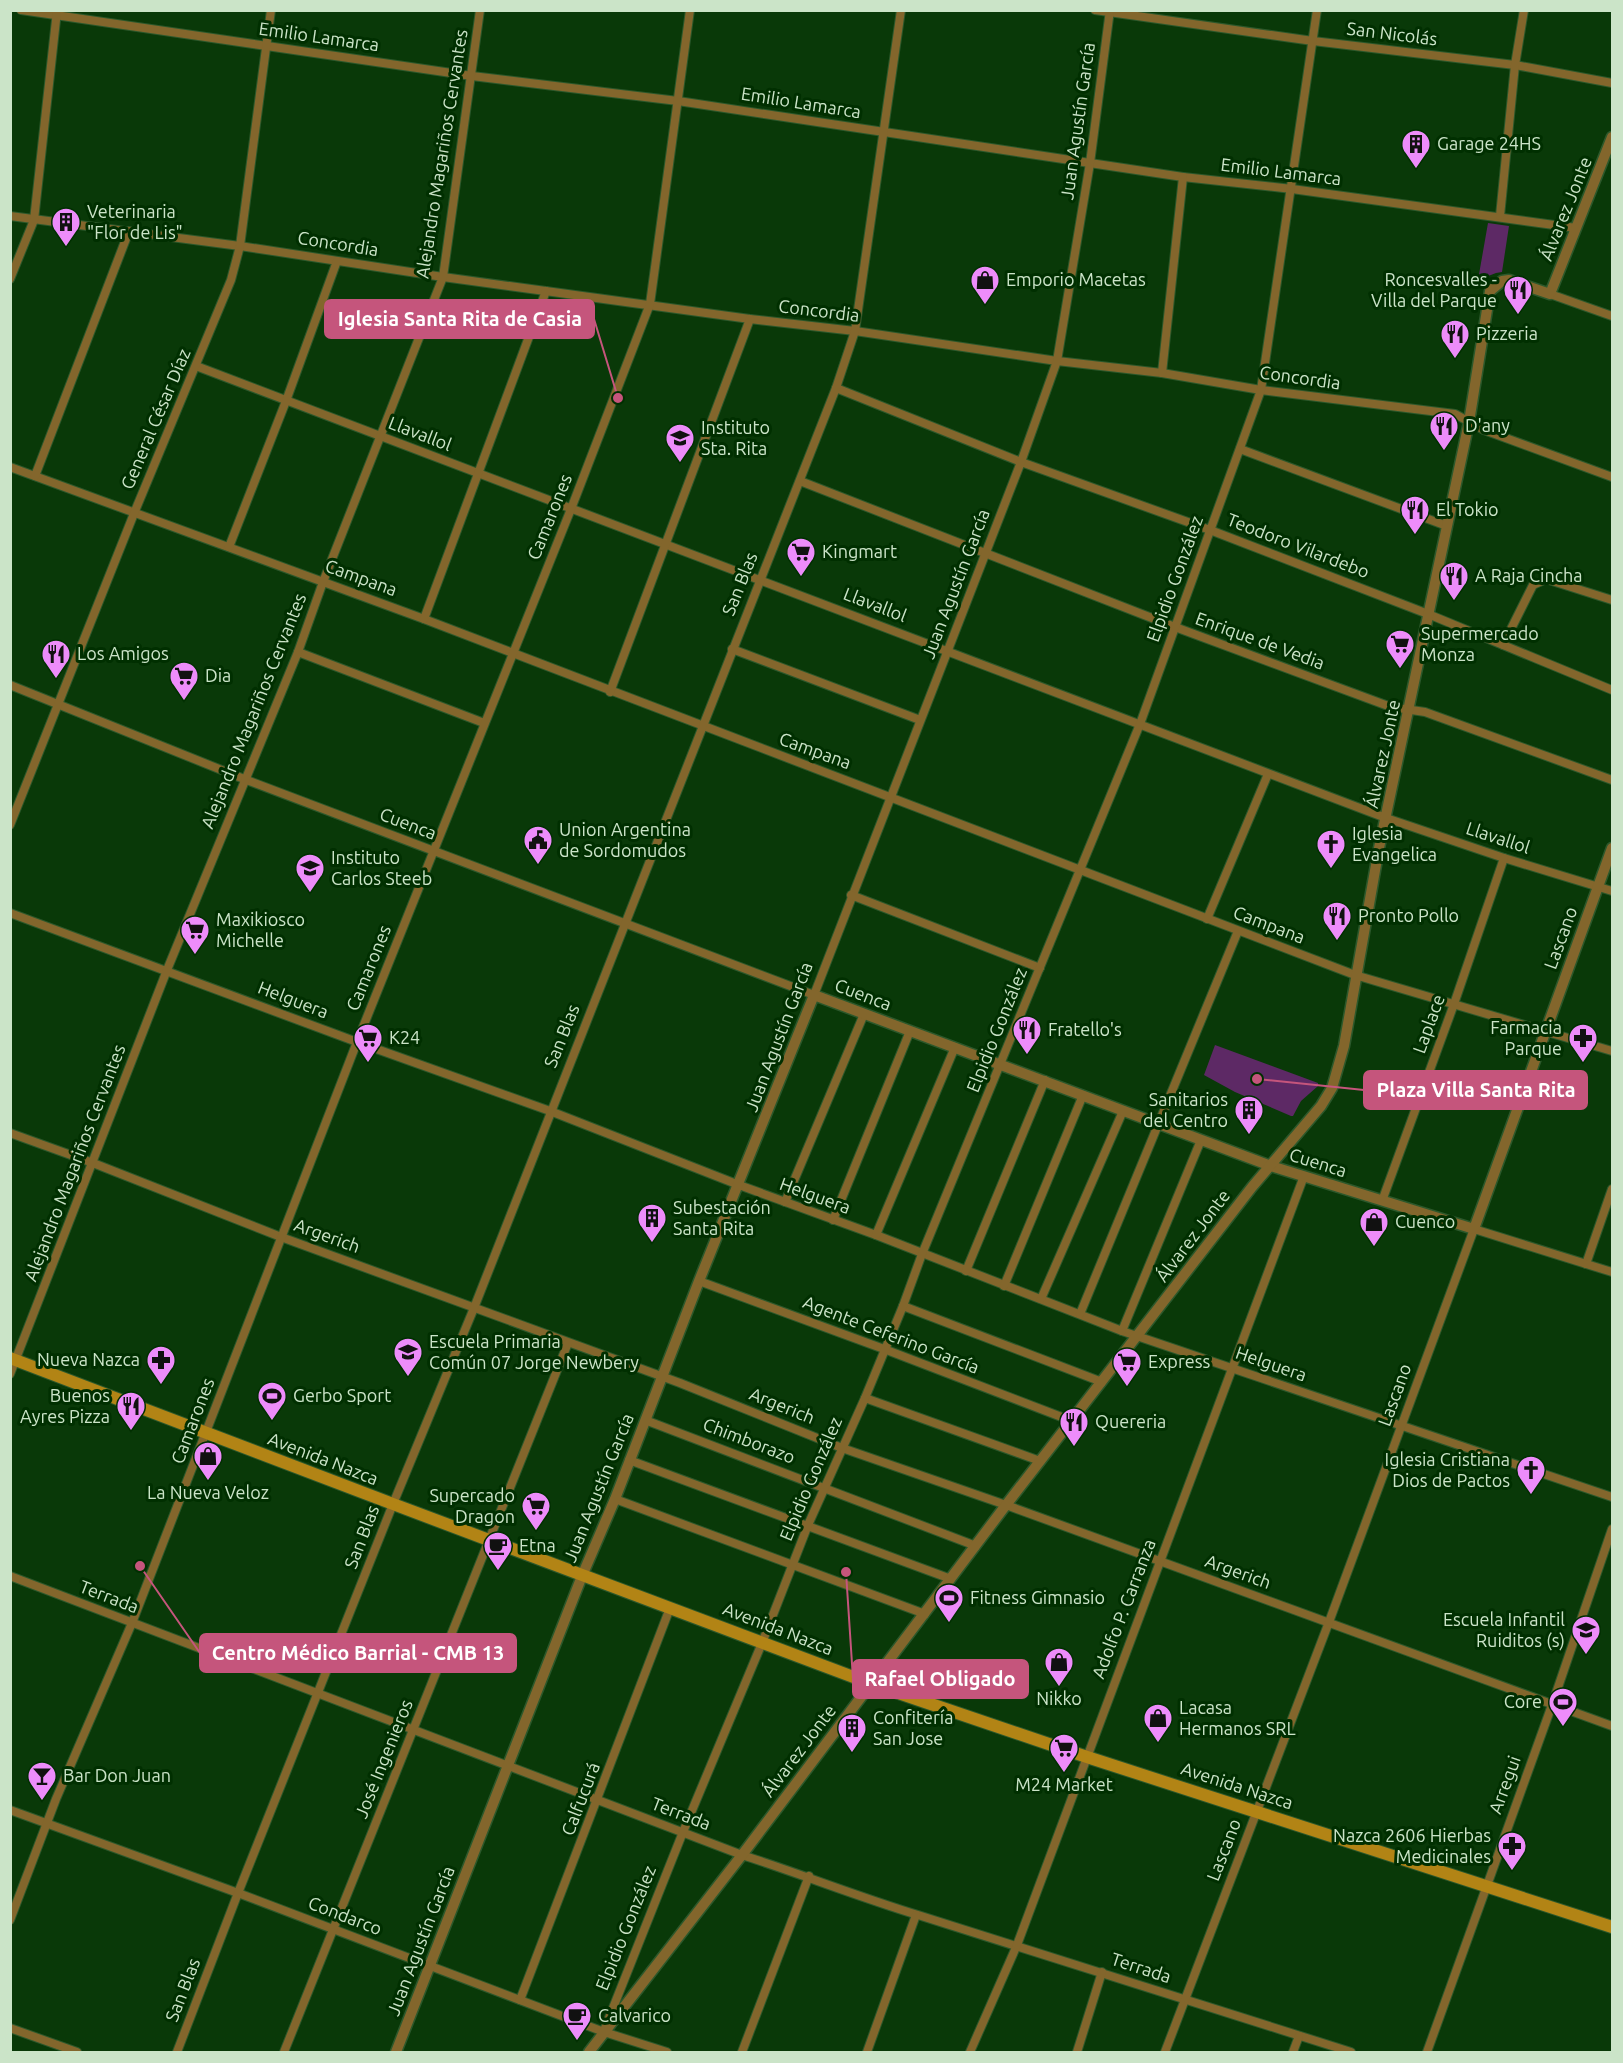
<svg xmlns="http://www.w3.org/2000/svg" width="1623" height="2063" viewBox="0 0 1623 2063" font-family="Ubuntu,sans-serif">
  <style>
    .green { fill: #5d2965 }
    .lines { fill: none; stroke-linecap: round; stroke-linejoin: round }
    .minor-casing { stroke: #2c582b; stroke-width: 10 }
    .tertiary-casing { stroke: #2c582b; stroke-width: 13 }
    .secondary-casing { stroke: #2c582b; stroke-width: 14 }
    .minor { stroke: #83662c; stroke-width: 8 }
    .tertiary { stroke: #83662c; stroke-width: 10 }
    .secondary { stroke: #b28415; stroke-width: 12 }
    .labels { text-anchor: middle; stroke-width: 6; stroke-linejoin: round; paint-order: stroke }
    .street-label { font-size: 18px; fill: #cbe4c8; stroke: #002f00 }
    .poi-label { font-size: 18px; fill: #cbe4c8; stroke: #002f00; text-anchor: start }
    .leader { fill: none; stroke: #c5557c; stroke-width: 2 }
    .callout-dot { fill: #c5557c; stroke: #002f00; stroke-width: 2 }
    .callout { fill: #c5557c; stroke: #c5557c; stroke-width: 2 }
    .callout-label { font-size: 20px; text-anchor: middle; font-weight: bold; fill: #fff }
  </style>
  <rect width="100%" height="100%" fill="#093908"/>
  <!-- green -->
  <g class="green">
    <path d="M1488,223L1509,226L1502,272L1496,273L1478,280Z"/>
    <path d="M1215,1045L1318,1083V1086L1301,1101L1293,1116H1291L1235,1092L1204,1075Z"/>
  </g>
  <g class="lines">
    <!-- minor casing -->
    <g class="minor-casing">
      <g id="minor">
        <path d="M21,10L472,76L678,101L1183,177L1292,189L1576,228"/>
        <path d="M1095,10L1313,41L1515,65L1612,83"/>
        <path d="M10,216L240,246L443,277L750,319L855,331L1057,361L1162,373L1261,390L1455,414L1484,430L1612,477"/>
        <path d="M1500,216L1515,65L1524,10"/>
        <path d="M10,279L34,220L57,11"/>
        <path d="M1550,294L1612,316"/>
        <path d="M196,366L1386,818L1504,858L1612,891"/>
        <path d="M1162,373L1183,177"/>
        <path d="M836,388L1021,462L1210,530L1428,614L1612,690"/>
        <path d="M1240,449L1447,526"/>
        <path d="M10,467L424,619L1355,975L1612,1051"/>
        <path d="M35,476L129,231"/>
        <path d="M800,481L1175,627L1391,707L1425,712L1612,780"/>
        <path d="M229,547L286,401L337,261"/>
        <path d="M424,619L546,291"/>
        <path d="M1503,645L1533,585L1546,579L1612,600"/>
        <path d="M732,649L920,720"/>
        <path d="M298,652L484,723"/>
        <path d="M10,685L244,779L814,995L1021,462L1057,361L1090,163L1110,10"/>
        <path d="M610,692L750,319"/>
        <path d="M10,825L135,511L231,280L240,246L271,10"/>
        <path d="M851,895L1040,968"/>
        <path d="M10,913L357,1042L550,1111L739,1185L876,1235L1122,1331L1612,1497"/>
        <path d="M1207,919L1268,774"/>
        <path d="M10,1133L93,1163L281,1237L680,1383L842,1448L1006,1505L1612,1726"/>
        <path d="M1382,1201L1454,1004L1504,858"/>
        <path d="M785,1202L864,1014"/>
        <path d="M833,1220L910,1031"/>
        <path d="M876,1235L955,1047"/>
        <path d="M1586,1264L1612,1189"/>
        <path d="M966,1271L1045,1080"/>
        <path d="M699,1281L884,1349L1072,1421"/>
        <path d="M1004,1286L1083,1095"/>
        <path d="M1041,1299L1123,1111"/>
        <path d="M903,1306L1102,1382"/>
        <path d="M1080,1314L1238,931"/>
        <path d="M1122,1331L1201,1140"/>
        <path d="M10,1374L167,970L298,652L323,582L443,277L480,10"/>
        <path d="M865,1398L1040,1461"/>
        <path d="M645,1420L976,1546"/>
        <path d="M629,1460L951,1579"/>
        <path d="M615,1499L925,1614"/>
        <path d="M10,1576L742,1855C801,1874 859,1897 918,1915C1062,1961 1207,2006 1351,2052"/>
        <path d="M10,1810L238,1893L604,2032L667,2052"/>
        <path d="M10,1920L56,1799L132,1623L357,1042L571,509L650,304L690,10"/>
        <path d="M520,2000L670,1608"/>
        <path d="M10,2028L77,2052"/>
        <path d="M605,2028L683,1832L762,1643L808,1525L865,1398L903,1306L922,1254L1140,724L1261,390L1317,10"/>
        <path d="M177,2052L238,1893L393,1504L474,1308L836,388L855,331L901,10"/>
        <path d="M284,2052L568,1343"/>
        <path d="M742,2052L809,1876"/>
        <path d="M867,2052L916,1915"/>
        <path d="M970,2052L1017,1945L1304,1176"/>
        <path d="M1077,2052L1102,1972"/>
        <path d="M1165,2052L1329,1622L1474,1229L1612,1272"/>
        <path d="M1293,2052L1299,2036"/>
        <path d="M1427,2052L1552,1705L1612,1529"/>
      </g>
    </g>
    <!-- tertiary casing -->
    <g class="tertiary-casing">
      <g id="tertiary">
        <path d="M396,2052L582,1576L615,1499L699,1281L814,995L1271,1166L1474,1229L1612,848"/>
        <path d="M589,2052L742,1855L1006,1505L1252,1187L1321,1106L1332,1088L1344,1046L1379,848L1469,422L1490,291L1502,281L1509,280L1550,294L1612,137"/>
      </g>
    </g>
    <!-- secondary casing -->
    <g class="secondary-casing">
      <path id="secondary" d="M10,1358L393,1504L872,1684L1087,1757L1612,1927"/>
    </g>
    <!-- minor -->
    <use href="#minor" class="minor"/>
    <!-- tertiary -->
    <use href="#tertiary" class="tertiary"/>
    <!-- secondary -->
    <use href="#secondary" class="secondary"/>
  </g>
  <!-- icons -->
  <defs>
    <g id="building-pin" transform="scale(1.5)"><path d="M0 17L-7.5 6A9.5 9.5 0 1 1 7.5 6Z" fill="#ed8cfa" stroke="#002f00"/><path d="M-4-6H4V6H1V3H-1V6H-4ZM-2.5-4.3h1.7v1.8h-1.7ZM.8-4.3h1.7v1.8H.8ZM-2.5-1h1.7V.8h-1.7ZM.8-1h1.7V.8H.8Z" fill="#111"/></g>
    <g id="shop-pin" transform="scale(1.5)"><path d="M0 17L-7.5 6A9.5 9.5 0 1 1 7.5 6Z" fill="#ed8cfa" stroke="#002f00"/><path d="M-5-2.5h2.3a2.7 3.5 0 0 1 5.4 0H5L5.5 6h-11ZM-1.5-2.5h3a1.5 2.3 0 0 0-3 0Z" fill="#111"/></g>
    <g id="restaurant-pin" transform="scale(1.5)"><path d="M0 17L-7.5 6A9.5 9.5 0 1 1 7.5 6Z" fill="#ed8cfa" stroke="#002f00"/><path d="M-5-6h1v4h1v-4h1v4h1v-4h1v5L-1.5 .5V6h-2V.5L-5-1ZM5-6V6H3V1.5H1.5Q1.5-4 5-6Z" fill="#111"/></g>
    <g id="school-pin" transform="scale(1.5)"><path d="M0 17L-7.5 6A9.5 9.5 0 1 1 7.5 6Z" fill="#ed8cfa" stroke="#002f00"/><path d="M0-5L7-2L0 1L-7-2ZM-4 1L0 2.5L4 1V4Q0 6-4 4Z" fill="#111"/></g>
    <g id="supermarket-pin" transform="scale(1.5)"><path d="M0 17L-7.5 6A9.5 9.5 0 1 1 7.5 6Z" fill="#ed8cfa" stroke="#002f00"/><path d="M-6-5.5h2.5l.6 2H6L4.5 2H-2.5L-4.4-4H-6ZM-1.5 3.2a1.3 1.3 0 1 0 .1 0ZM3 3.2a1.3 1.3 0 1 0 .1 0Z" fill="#111"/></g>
    <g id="civic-pin" transform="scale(1.5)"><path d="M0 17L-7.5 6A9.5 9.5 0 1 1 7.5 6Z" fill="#ed8cfa" stroke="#002f00"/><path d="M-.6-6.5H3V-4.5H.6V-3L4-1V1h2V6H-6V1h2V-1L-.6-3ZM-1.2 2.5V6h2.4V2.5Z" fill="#111"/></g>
    <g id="church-pin" transform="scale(1.5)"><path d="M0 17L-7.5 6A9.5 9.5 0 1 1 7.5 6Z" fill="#ed8cfa" stroke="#002f00"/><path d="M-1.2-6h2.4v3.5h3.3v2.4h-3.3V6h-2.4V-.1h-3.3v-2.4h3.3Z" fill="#111"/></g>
    <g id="pharmacy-pin" transform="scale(1.5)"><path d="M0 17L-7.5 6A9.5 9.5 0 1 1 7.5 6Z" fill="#ed8cfa" stroke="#002f00"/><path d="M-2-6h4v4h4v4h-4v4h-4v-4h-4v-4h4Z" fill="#111"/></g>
    <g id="stadium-pin" transform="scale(1.5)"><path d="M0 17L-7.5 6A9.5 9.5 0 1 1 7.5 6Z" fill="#ed8cfa" stroke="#002f00"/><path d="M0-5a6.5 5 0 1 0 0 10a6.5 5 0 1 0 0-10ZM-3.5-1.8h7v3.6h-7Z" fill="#111"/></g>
    <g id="cafe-pin" transform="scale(1.5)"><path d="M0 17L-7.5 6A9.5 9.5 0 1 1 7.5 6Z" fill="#ed8cfa" stroke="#002f00"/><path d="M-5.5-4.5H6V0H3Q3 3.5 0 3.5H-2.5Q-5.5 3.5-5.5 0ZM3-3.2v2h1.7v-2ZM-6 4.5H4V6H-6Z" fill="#111"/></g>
    <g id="bar-pin" transform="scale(1.5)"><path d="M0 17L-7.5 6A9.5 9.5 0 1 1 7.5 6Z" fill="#ed8cfa" stroke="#002f00"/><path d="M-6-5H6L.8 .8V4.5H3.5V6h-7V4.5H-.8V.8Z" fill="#111"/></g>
  </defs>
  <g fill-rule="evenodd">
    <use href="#building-pin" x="1416" y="144"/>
    <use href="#building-pin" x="66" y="222"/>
    <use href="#shop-pin" x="985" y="280"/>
    <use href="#restaurant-pin" x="1518" y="290"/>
    <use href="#restaurant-pin" x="1455" y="334"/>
    <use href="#restaurant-pin" x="1444" y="426"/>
    <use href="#school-pin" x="680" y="438"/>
    <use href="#restaurant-pin" x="1415" y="510"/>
    <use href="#supermarket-pin" x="801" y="552"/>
    <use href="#restaurant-pin" x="1454" y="576"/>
    <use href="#supermarket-pin" x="1400" y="644"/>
    <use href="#restaurant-pin" x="56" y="654"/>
    <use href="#supermarket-pin" x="184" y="676"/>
    <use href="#civic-pin" x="538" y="840"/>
    <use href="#church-pin" x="1331" y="844"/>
    <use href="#school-pin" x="310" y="868"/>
    <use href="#restaurant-pin" x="1337" y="916"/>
    <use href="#supermarket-pin" x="195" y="930"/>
    <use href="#restaurant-pin" x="1027" y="1030"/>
    <use href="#supermarket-pin" x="368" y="1038"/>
    <use href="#pharmacy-pin" x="1583" y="1038"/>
    <use href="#building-pin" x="1249" y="1110"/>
    <use href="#building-pin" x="652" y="1218"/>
    <use href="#shop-pin" x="1374" y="1222"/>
    <use href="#school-pin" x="408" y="1352"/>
    <use href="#pharmacy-pin" x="161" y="1360"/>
    <use href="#supermarket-pin" x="1127" y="1362"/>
    <use href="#stadium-pin" x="272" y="1396"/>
    <use href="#restaurant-pin" x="131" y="1406"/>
    <use href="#restaurant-pin" x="1074" y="1422"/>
    <use href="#shop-pin" x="208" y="1456"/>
    <use href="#church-pin" x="1531" y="1470"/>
    <use href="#supermarket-pin" x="536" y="1506"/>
    <use href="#cafe-pin" x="498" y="1546"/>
    <use href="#stadium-pin" x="949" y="1598"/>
    <use href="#school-pin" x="1586" y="1630"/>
    <use href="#shop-pin" x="1059" y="1662"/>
    <use href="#stadium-pin" x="1563" y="1702"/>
    <use href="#shop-pin" x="1158" y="1718"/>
    <use href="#building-pin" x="852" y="1728"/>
    <use href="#supermarket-pin" x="1064" y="1748"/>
    <use href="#bar-pin" x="42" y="1776"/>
    <use href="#pharmacy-pin" x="1512" y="1846"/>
    <use href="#cafe-pin" x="577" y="2016"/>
  </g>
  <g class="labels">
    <!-- street labels -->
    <g class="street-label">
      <text transform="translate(1392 34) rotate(7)" y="6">San Nicolás</text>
      <text transform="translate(319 37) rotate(8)" y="6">Emilio Lamarca</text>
      <text transform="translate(801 103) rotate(9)" y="6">Emilio Lamarca</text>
      <text transform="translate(1078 121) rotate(-82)" y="6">Juan Agustín García</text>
      <text transform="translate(442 154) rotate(-81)" y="6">Alejandro Magariños Cervantes</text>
      <text transform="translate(1281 172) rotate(7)" y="6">Emilio Lamarca</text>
      <text transform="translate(1566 209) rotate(-68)" y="6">Álvarez Jonte</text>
      <text transform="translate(338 244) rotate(9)" y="6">Concordia</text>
      <text transform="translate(819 311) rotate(7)" y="6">Concordia</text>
      <text transform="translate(1300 378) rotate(8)" y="6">Concordia</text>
      <text transform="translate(156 419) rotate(-67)" y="6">General César Díaz</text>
      <text transform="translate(420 434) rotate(21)" y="6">Llavallol</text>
      <text transform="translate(550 517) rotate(-68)" y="6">Camarones</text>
      <text transform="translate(1298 546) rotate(21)" y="6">Teodoro Vilardebo</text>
      <text transform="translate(361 578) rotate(20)" y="6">Campana</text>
      <text transform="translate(1175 579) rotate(-70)" y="6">Elpidio González</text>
      <text transform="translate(740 584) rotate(-68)" y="6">San Blas</text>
      <text transform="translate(956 584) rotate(-69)" y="6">Juan Agustín García</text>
      <text transform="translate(875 605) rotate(21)" y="6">Llavallol</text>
      <text transform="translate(1260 641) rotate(20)" y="6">Enrique de Vedia</text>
      <text transform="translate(254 711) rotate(-68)" y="6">Alejandro Magariños Cervantes</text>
      <text transform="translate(815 751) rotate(20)" y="6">Campana</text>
      <text transform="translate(1383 754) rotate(-78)" y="6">Álvarez Jonte</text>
      <text transform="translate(408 824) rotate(21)" y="6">Cuenca</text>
      <text transform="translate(1498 838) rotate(18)" y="6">Llavallol</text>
      <text transform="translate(1269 925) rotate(21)" y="6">Campana</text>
      <text transform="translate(1561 938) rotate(-70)" y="6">Lascano</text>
      <text transform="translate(369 968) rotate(-68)" y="6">Camarones</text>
      <text transform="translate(863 995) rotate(21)" y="6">Cuenca</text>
      <text transform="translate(293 1000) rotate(21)" y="6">Helguera</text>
      <text transform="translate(1429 1024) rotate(-70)" y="6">Laplace</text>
      <text transform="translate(997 1030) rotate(-68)" y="6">Elpidio González</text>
      <text transform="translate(562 1036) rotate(-68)" y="6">San Blas</text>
      <text transform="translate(779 1037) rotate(-69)" y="6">Juan Agustín García</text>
      <text transform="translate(75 1163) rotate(-69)" y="6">Alejandro Magariños Cervantes</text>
      <text transform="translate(1318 1163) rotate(17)" y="6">Cuenca</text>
      <text transform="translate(815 1196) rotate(20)" y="6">Helguera</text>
      <text transform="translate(327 1236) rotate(20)" y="6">Argerich</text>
      <text transform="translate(1193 1236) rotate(-53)" y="6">Álvarez Jonte</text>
      <text transform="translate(891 1335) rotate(21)" y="6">Agente Ceferino García</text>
      <text transform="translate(1271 1364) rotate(19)" y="6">Helguera</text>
      <text transform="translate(1395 1395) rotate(-70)" y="6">Lascano</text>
      <text transform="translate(782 1406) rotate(22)" y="6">Argerich</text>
      <text transform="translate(193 1421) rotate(-69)" y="6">Camarones</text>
      <text transform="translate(749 1441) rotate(21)" y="6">Chimborazo</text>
      <text transform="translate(323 1459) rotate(21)" y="6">Avenida Nazca</text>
      <text transform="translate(811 1479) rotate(-67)" y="6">Elpidio González</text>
      <text transform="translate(599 1488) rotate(-68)" y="6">Juan Agustín García</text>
      <text transform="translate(362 1537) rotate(-69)" y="6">San Blas</text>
      <text transform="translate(1238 1572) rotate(20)" y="6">Argerich</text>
      <text transform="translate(109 1597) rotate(21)" y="6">Terrada</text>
      <text transform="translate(1124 1609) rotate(-69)" y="6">Adolfo P. Carranza</text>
      <text transform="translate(778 1629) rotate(21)" y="6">Avenida Nazca</text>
      <text transform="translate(799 1751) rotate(-53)" y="6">Álvarez Jonte</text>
      <text transform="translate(384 1759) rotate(-68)" y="6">José Ingenieros</text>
      <text transform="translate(1505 1785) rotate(-70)" y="6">Arregui</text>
      <text transform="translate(1237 1786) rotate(18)" y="6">Avenida Nazca</text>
      <text transform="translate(581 1799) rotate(-69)" y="6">Calfucurá</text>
      <text transform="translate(681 1814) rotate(21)" y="6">Terrada</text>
      <text transform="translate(1224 1850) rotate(-69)" y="6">Lascano</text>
      <text transform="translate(345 1916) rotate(21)" y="6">Condarco</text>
      <text transform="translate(626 1928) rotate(-68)" y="6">Elpidio González</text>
      <text transform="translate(421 1941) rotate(-69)" y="6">Juan Agustín García</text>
      <text transform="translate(1141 1968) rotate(18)" y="6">Terrada</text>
      <text transform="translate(183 1990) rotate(-69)" y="6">San Blas</text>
    </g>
    <!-- poi labels -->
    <g class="poi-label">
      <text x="1437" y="150">Garage 24HS</text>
      <text x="87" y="218">Veterinaria<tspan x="87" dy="21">"Flor de Lis"</tspan></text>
      <text x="1006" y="286">Emporio Macetas</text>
      <text x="1497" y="286" text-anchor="end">Roncesvalles -<tspan x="1497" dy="21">Villa del Parque</tspan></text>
      <text x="1476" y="340">Pizzeria</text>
      <text x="1465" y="432">D'any</text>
      <text x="701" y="434">Instituto<tspan x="701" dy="21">Sta. Rita</tspan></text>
      <text x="1436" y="516">El Tokio</text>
      <text x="822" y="558">Kingmart</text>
      <text x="1475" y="582">A Raja Cincha</text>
      <text x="1421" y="640">Supermercado<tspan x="1421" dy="21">Monza</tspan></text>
      <text x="77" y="660">Los Amigos</text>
      <text x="205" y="682">Dia</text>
      <text x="559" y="836">Union Argentina<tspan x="559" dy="21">de Sordomudos</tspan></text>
      <text x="1352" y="840">Iglesia<tspan x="1352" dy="21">Evangelica</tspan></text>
      <text x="331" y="864">Instituto<tspan x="331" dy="21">Carlos Steeb</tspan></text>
      <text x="1358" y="922">Pronto Pollo</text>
      <text x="216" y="926">Maxikiosco<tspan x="216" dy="21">Michelle</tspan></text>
      <text x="1562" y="1034" text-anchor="end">Farmacia<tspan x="1562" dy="21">Parque</tspan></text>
      <text x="1048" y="1036">Fratello's</text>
      <text x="389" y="1044">K24</text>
      <text x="1228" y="1106" text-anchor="end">Sanitarios<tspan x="1228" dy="21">del Centro</tspan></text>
      <text x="673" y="1214">Subestación<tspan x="673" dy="21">Santa Rita</tspan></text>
      <text x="1395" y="1228">Cuenco</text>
      <text x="429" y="1348">Escuela Primaria<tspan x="429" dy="21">Común 07 Jorge Newbery</tspan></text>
      <text x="140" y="1366" text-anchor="end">Nueva Nazca</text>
      <text x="1148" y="1368">Express</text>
      <text x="110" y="1402" text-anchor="end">Buenos<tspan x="110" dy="21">Ayres Pizza</tspan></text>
      <text x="293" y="1402">Gerbo Sport</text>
      <text x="1095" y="1428">Quereria</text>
      <text x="1510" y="1466" text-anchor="end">Iglesia Cristiana<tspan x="1510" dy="21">Dios de Pactos</tspan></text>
      <text x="208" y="1499" text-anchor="middle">La Nueva Veloz</text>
      <text x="515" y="1502" text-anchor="end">Supercado<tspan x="515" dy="21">Dragon</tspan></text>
      <text x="519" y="1552">Etna</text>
      <text x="970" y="1604">Fitness Gimnasio</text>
      <text x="1565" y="1626" text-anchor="end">Escuela Infantil<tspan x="1565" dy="21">Ruiditos (s)</tspan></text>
      <text x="1059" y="1705" text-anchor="middle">Nikko</text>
      <text x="1542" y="1708" text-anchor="end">Core</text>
      <text x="1179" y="1714">Lacasa<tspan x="1179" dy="21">Hermanos SRL</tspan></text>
      <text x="873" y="1724">Confitería<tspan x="873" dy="21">San Jose</tspan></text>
      <text x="63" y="1782">Bar Don Juan</text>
      <text x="1064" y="1791" text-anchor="middle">M24 Market</text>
      <text x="1491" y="1842" text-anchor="end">Nazca 2606 Hierbas<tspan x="1491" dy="21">Medicinales</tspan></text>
      <text x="598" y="2022">Calvarico</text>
    </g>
  </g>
  <!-- callouts -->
  <path class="leader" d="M618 398L594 319M1257 1079L1364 1090M140 1566L200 1653M846 1572L853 1679"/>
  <g class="callout-dot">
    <circle cx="618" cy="398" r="6"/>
    <circle cx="1257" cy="1079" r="6"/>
    <circle cx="140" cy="1566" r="6"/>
    <circle cx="846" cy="1572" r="6"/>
  </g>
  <g class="callout">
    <rect x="325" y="300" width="269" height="38" rx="6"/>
    <rect x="1364" y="1071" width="223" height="38" rx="6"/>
    <rect x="200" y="1634" width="316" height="38" rx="6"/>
    <rect x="853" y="1660" width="175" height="38" rx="6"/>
  </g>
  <g class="callout-label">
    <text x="460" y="326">Iglesia Santa Rita de Casia</text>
    <text x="1476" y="1097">Plaza Villa Santa Rita</text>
    <text x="358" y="1660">Centro Médico Barrial - CMB 13</text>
    <text x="940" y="1686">Rafael Obligado</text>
  </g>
  <!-- border -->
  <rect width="1623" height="2063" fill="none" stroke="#cbe4c8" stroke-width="24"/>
</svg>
